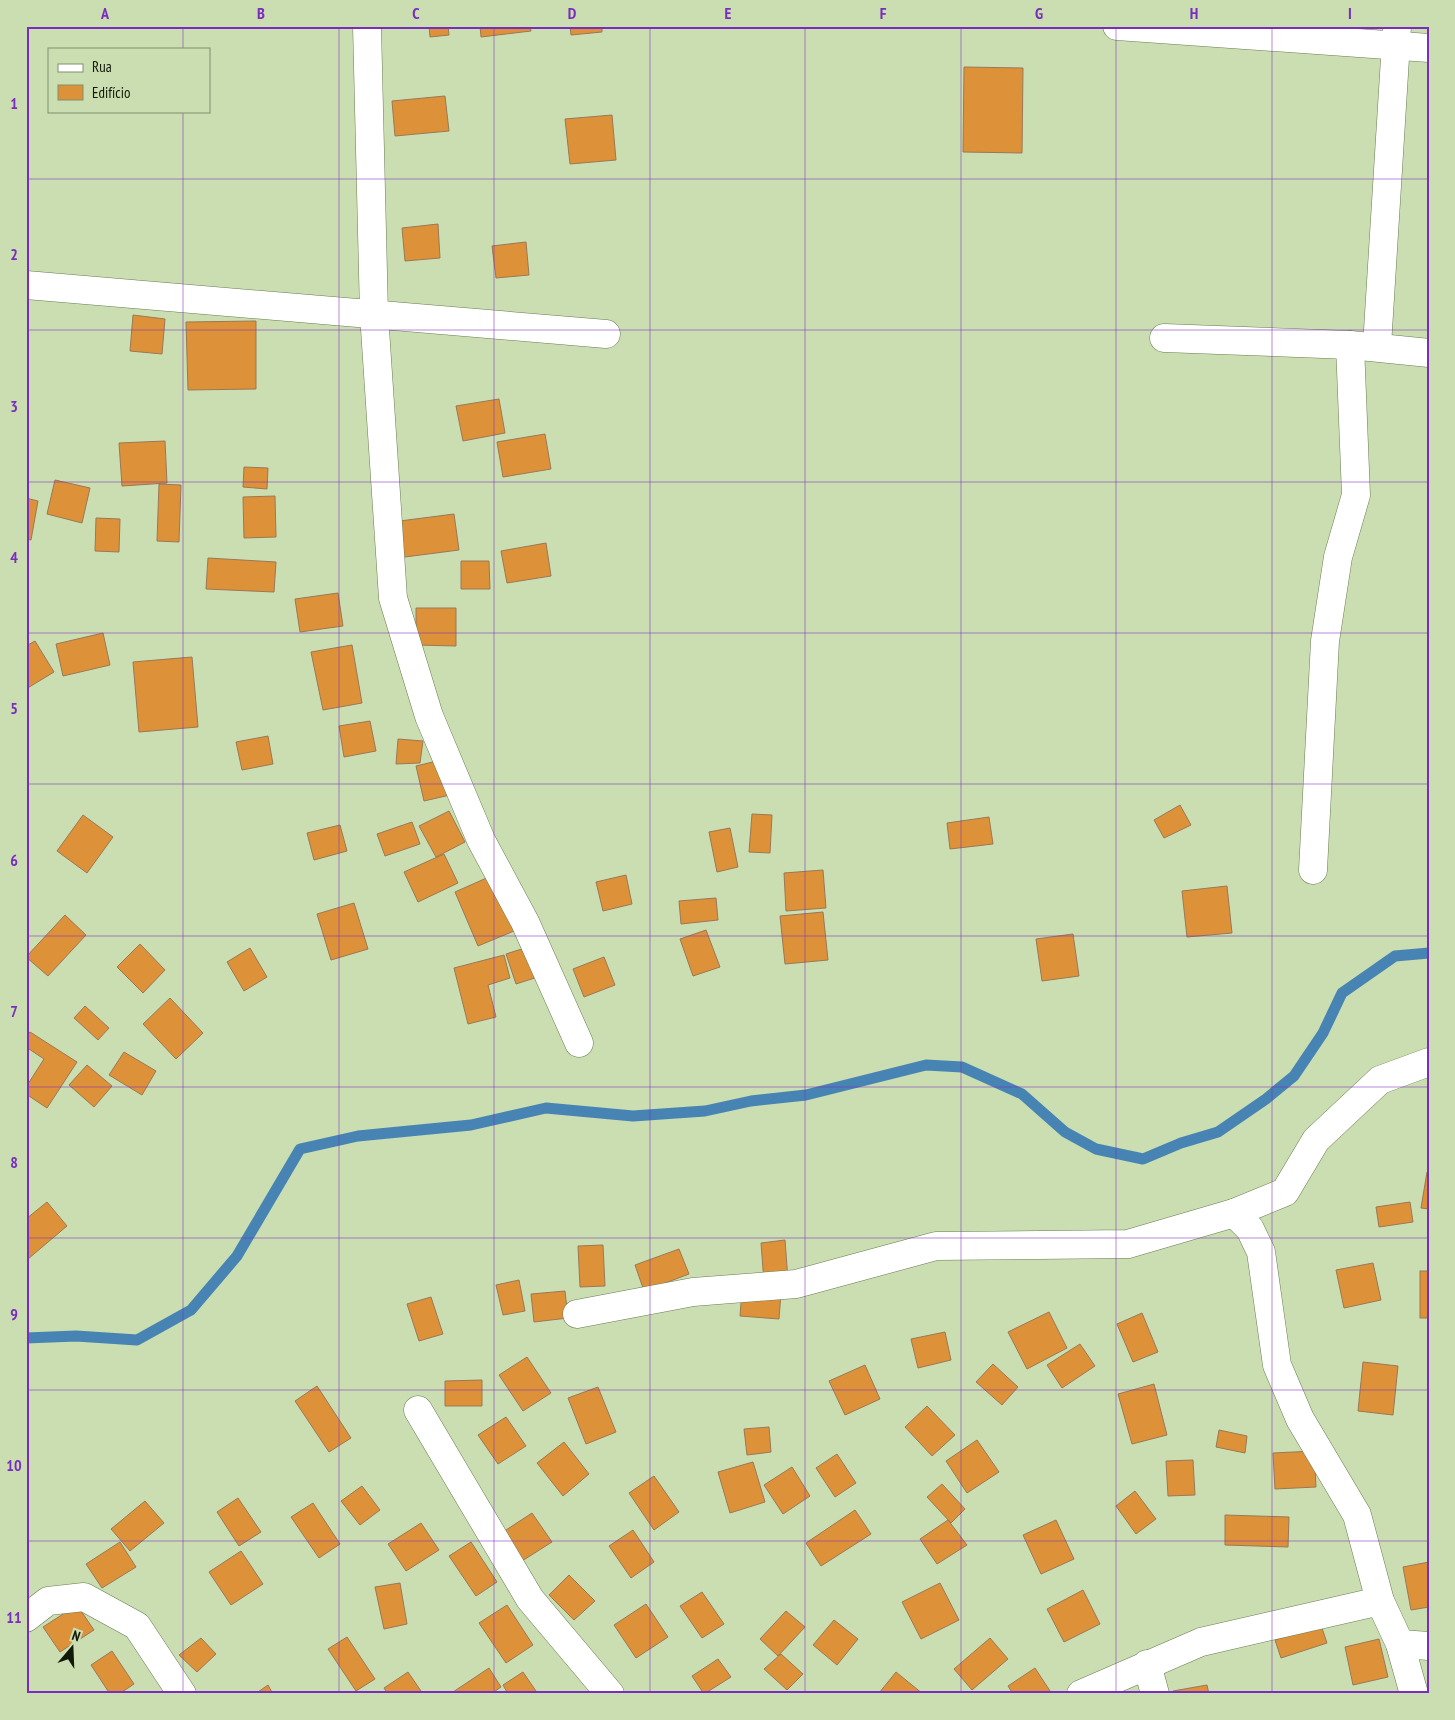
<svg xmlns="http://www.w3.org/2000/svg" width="1455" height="1720" viewBox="0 0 1455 1720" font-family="'PT Sans Narrow',sans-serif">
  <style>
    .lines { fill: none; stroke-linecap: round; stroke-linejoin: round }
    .stream { stroke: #4784b4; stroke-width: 11 }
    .building { fill: #dd9239; stroke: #9a7856 }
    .minor-casing { stroke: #6a7c52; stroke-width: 29 }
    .minor { stroke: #fff; stroke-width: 28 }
    .grid { fill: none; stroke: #7b2cbf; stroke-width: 1; stroke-opacity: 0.55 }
    .neatline { fill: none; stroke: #7b2cbf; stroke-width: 2 }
    .grid-label { font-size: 16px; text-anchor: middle; font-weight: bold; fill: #7b2cbf }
  </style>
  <rect width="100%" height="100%" fill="#cadeb1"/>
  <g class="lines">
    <!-- stream -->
    <path class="stream" d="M26,1338L76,1336L137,1340L191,1310L237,1256L300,1149L358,1136L471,1125L546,1108L633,1116L705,1111L751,1101L806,1095L926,1065L962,1067L1022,1094L1065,1132L1096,1149L1143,1159L1181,1143L1218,1132L1266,1099L1294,1076L1323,1033L1342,993L1395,956L1429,953"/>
  </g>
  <!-- building -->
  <g class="building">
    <path d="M429,26H448L449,35L430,37Z"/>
    <path d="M480,26H530L531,31L481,37Z"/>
    <path d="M570,26H602V32L571,35Z"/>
    <path d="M964,67L1023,68L1022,153L963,152Z"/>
    <path d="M445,96L449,131L395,136L392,101Z"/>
    <path d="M612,115L616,160L570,164L565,119Z"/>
    <path d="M438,224L440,258L405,261L402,228Z"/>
    <path d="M526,242L529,275L496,278L492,246Z"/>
    <path d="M133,315L165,319L162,354L130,351Z"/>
    <path d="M256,321V389L188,390L186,322Z"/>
    <path d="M499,399L505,433L463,441L456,406Z"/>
    <path d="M545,434L551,469L503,477L497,442Z"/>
    <path d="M165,441L167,483L122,486L119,443Z"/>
    <path d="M244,467L268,468L267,489L243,487Z"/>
    <path d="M55,480L90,488L82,523L47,514Z"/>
    <path d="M159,484L181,485L179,542L157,541Z"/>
    <path d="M275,496L276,537L244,538L243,497Z"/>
    <path d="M26,498L38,501L31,540L26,539Z"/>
    <path d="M454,514L459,550L397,558L392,522Z"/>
    <path d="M96,518L120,519L119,552L95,551Z"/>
    <path d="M546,543L551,576L507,583L501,551Z"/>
    <path d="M208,558L276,562L274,592L206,589Z"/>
    <path d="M461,561H489L490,589H461Z"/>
    <path d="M338,593L343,626L300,632L295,599Z"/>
    <path d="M416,608H456V646L416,645Z"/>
    <path d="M103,633L110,665L63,676L56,644Z"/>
    <path d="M35,641L54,672L26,689V646Z"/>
    <path d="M352,645L362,703L323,710L311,652Z"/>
    <path d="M192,657L198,727L139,732L133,662Z"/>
    <path d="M370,721L376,751L344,757L339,726Z"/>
    <path d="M268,736L273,764L242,770L236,742Z"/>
    <path d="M398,739L423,741L420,763L396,764Z"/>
    <path d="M441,760L450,795L424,801L416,766Z"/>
    <path d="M1180,805L1191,825L1164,838L1154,820Z"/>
    <path d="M449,811L465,842L436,857L419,826Z"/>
    <path d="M752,814L772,815L770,853L749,852Z"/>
    <path d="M83,815L113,837L87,873L57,851Z"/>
    <path d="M989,817L993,844L950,849L947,823Z"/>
    <path d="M412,822L420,844L385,856L377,834Z"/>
    <path d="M340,825L347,851L314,860L307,833Z"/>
    <path d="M730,828L738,867L717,872L709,832Z"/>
    <path d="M444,854L458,883L418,902L404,872Z"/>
    <path d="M823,870L826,908L786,911L784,873Z"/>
    <path d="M626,875L632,904L603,911L596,882Z"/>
    <path d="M491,876L514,931L478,946L455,892Z"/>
    <path d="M1227,886L1232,933L1187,937L1182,891Z"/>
    <path d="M716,898L718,920L681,924L679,901Z"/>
    <path d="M354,903L368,949L331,960L317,914Z"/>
    <path d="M823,912L828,960L785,964L780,916Z"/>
    <path d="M65,915L86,935L48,976L26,957Z"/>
    <path d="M706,930L720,967L693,976L680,939Z"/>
    <path d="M1073,934L1079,976L1042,981L1036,939Z"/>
    <path d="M140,944L165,970L143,993L117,967Z"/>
    <path d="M534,945L544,975L516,984L506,954Z"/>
    <path d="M250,948L267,977L244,991L227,962Z"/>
    <path d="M504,955L510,978L488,985L496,1017L468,1024L454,968Z"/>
    <path d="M604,957L615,985L584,997L573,969Z"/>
    <path d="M170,998L203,1033L176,1059L143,1024Z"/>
    <path d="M85,1006L109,1028L98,1040L74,1018Z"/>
    <path d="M30,1032L77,1062L47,1108L26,1094V1087L44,1059L26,1047V1037Z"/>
    <path d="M124,1052L156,1071L142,1095L109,1075Z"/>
    <path d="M87,1065L112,1086L94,1107L69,1085Z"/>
    <path d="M1427,1172H1429V1209L1421,1208Z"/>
    <path d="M47,1202L67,1226L28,1259L26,1219Z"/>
    <path d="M1410,1202L1413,1222L1379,1227L1376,1207Z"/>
    <path d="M785,1240L788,1280L764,1282L761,1243Z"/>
    <path d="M603,1245L605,1286L580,1287L578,1246Z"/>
    <path d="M679,1249L689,1274L644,1291L635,1265Z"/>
    <path d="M1373,1263L1381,1300L1344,1308L1336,1270Z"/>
    <rect x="1420" y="1271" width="9" height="47"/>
    <path d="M519,1280L525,1311L503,1315L496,1285Z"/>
    <path d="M742,1290L781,1293L779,1319L740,1316Z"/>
    <path d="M565,1291L568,1318L534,1322L531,1294Z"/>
    <path d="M431,1297L443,1334L419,1341L407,1304Z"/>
    <path d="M1049,1312L1067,1348L1027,1369L1008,1332Z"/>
    <path d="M1142,1313L1158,1352L1133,1362L1117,1324Z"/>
    <path d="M945,1332L951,1360L918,1368L911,1339Z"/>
    <path d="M1080,1344L1095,1366L1062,1388L1047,1365Z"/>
    <path d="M527,1357L551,1393L523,1411L499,1375Z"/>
    <path d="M1363,1362L1398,1366L1393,1415L1358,1411Z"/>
    <path d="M993,1364L1018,1387L1002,1405L976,1382Z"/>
    <path d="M865,1365L880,1399L845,1415L829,1381Z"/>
    <path d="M482,1380V1406H445V1381Z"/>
    <path d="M1154,1384L1167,1435L1132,1444L1118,1394Z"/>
    <path d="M317,1386L351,1438L329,1452L295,1401Z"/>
    <path d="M598,1387L616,1432L586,1444L568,1398Z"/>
    <path d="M927,1406L955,1435L932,1456L905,1427Z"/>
    <path d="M506,1417L526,1446L498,1464L478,1435Z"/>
    <path d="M769,1427L771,1452L747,1455L744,1429Z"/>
    <path d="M1219,1430L1247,1436L1245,1453L1216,1447Z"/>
    <path d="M977,1440L999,1472L967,1493L946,1461Z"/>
    <path d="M564,1442L589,1474L563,1496L537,1463Z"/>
    <path d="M1314,1451L1316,1487L1275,1489L1273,1453Z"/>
    <path d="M837,1454L856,1483L835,1497L816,1468Z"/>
    <path d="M1193,1460L1195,1495L1168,1496L1166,1461Z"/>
    <path d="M753,1462L765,1502L730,1513L718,1472Z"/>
    <path d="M792,1467L810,1496L783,1514L764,1485Z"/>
    <path d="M654,1476L679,1512L654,1530L629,1493Z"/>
    <path d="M942,1484L965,1509L951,1523L927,1497Z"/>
    <path d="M362,1486L380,1510L360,1525L341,1501Z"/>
    <path d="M1135,1491L1156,1519L1136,1534L1116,1506Z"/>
    <path d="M238,1498L261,1532L239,1546L217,1512Z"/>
    <path d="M145,1501L164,1523L130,1551L111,1529Z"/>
    <path d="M313,1503L340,1544L319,1558L291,1517Z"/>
    <path d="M855,1510L871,1534L821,1566L806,1543Z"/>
    <path d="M532,1513L552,1542L522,1561L503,1532Z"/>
    <path d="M1225,1515L1289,1517L1288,1547L1225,1545Z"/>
    <path d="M948,1520L967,1545L937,1564L920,1539Z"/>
    <path d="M1056,1520L1074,1559L1041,1574L1023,1535Z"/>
    <path d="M421,1523L439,1550L406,1571L388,1544Z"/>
    <path d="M633,1530L654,1562L631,1578L609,1546Z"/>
    <path d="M120,1542L136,1567L102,1588L86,1564Z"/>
    <path d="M471,1542L497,1582L476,1596L449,1556Z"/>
    <path d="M241,1551L263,1584L231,1605L209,1572Z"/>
    <path d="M1429,1562V1607L1411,1610L1403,1567Z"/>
    <path d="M569,1575L595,1601L574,1620L549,1595Z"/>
    <path d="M400,1583L407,1624L384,1629L375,1587Z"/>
    <path d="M940,1583L959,1620L921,1639L902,1602Z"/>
    <path d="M1083,1590L1100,1624L1064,1642L1047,1609Z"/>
    <path d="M702,1592L724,1624L702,1638L680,1606Z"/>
    <path d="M646,1604L668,1637L636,1658L614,1625Z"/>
    <path d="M77,1605L94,1630L60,1652L43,1627Z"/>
    <path d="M507,1605L533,1645L506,1663L479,1623Z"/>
    <path d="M786,1611L805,1627L778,1656L760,1639Z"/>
    <path d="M834,1620L858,1639L837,1665L813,1645Z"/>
    <path d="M1321,1625L1327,1643L1281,1658L1275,1640Z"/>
    <path d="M347,1637L375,1679L356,1691L328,1649Z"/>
    <path d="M201,1638L216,1654L197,1672L179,1655Z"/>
    <path d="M990,1638L1008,1659L972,1690L954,1669Z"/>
    <path d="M1379,1639L1388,1677L1353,1685L1345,1647Z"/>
    <path d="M112,1651L134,1684L119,1694H110L91,1665Z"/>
    <path d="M781,1654L803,1674L787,1690L764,1669Z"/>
    <path d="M718,1659L731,1677L704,1694L692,1676Z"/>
    <path d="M489,1668L501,1687L491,1694H450Z"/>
    <path d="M1035,1668L1052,1694H1013L1008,1686Z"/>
    <path d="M408,1672L423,1694H388L384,1688Z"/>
    <path d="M523,1672L538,1694H508L503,1685Z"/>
    <path d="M896,1672L923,1694L879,1693Z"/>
    <path d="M268,1685L273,1694H255Z"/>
    <path d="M1207,1685L1209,1694H1174L1173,1691Z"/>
  </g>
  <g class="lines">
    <!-- minor casing -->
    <g class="minor-casing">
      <g id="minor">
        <path d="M367,26L374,314L393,598L429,716L481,840L525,922L579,1043"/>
        <path d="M1117,26L1429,48"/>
        <path d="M26,285L606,334"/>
        <path d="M1164,338L1350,345L1429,353"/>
        <path d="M1377,346L1397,26"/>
        <path d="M1313,870L1325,641L1338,557L1356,495L1350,345"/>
        <path d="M1234,1213L1250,1229L1261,1252L1277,1365L1300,1419L1357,1515L1380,1601L1400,1644L1414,1694"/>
        <path d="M577,1314L693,1292L796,1284L936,1246L1128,1244L1234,1213L1285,1192L1316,1140L1380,1080L1429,1062"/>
        <path d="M418,1410L530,1599L610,1694"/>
        <path d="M26,1618L48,1601L84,1597L137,1626L182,1694"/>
        <path d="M1400,1644L1429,1646"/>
        <path d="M1147,1664L1155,1694"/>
        <path d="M1081,1694L1201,1642L1380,1601"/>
      </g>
    </g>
    <!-- minor -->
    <use href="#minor" class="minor"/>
  </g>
  <!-- grid -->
  <path class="grid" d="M183,26V49M339,26V1694M494,26V1694M650,26V1694M805,26V1694M961,26V1694M1116,26V1694M1272,26V1694M183,111V1694M26,179H1429M26,330H1429M26,482H1429M26,633H1429M26,784H1429M26,936H1429M26,1087H1429M26,1238H1429M26,1390H1429M26,1541H1429"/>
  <!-- border -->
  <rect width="1455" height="1720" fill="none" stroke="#cadeb1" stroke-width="55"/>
  <!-- legend -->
  <rect x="48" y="48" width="162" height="65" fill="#cadeb1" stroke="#808f6d"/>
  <rect x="58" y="64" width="25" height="8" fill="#ffffff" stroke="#808f6d"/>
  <text x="92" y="72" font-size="15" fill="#121908">Rua</text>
  <rect x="58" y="85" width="25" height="15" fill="#dd9239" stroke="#808f6d"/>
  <text x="92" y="98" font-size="15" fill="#121908">Edifício</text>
  <!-- north arrow -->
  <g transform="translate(72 1648) rotate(19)" stroke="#cadeb1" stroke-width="4" paint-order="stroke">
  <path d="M0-4L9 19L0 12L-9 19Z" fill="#121908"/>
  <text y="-8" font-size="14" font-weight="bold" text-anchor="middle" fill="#121908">N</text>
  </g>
  <rect x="28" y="28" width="1400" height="1664" class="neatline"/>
  <g class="grid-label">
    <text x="105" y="19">A</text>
    <text x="261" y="19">B</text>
    <text x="416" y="19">C</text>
    <text x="572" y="19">D</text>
    <text x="728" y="19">E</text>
    <text x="883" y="19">F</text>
    <text x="1039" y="19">G</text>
    <text x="1194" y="19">H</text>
    <text x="1350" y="19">I</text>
    <text x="14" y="109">1</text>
    <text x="14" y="260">2</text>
    <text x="14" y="412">3</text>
    <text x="14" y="563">4</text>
    <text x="14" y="714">5</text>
    <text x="14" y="866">6</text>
    <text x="14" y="1017">7</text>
    <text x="14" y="1168">8</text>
    <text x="14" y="1320">9</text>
    <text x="14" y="1471">10</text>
    <text x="14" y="1623">11</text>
  </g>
</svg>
